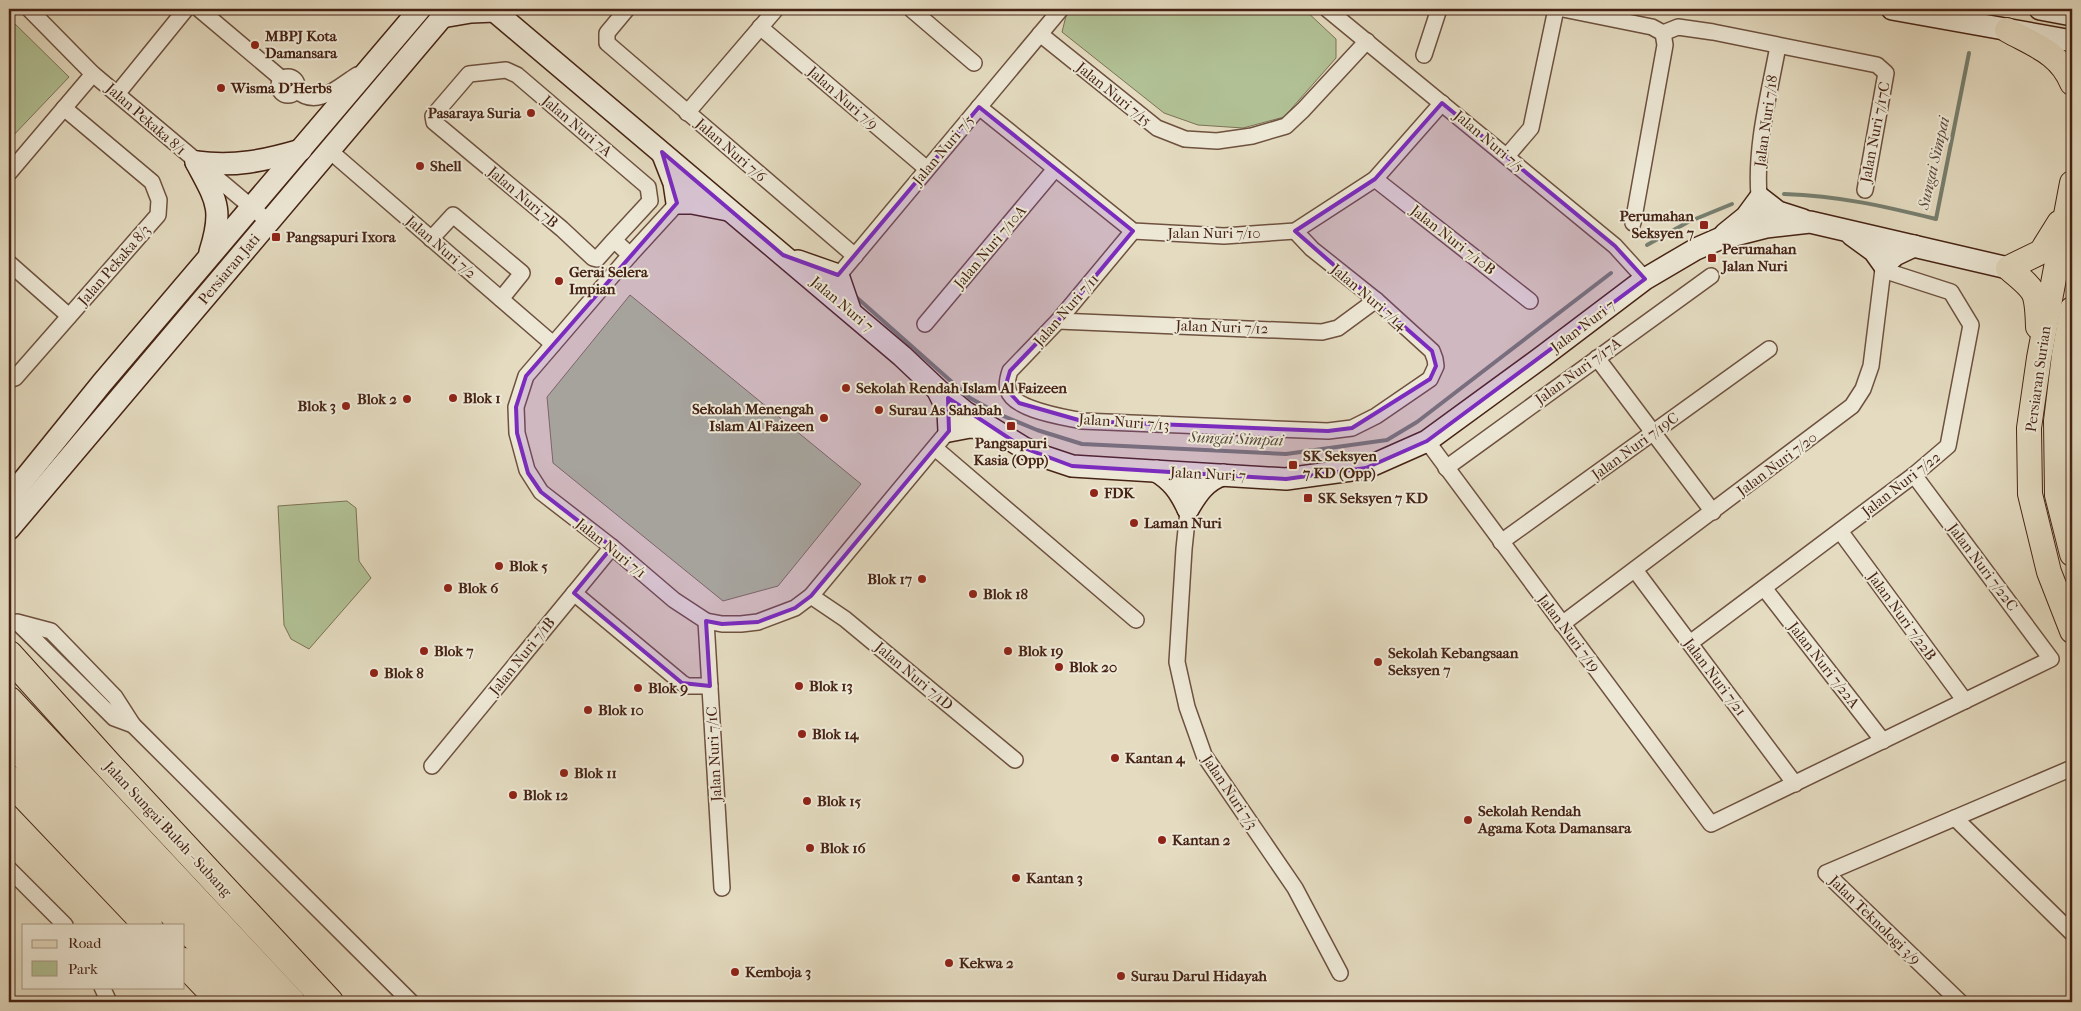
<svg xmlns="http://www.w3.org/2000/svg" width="2081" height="1011" viewBox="0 0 2081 1011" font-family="'IM FELL French Canon',serif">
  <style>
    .green { fill: #b1c195; stroke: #7c7254 }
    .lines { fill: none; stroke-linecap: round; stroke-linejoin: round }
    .stream { stroke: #777f6f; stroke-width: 4 }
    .street-casing { stroke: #6e513f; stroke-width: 18 }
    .secondary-casing { stroke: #462314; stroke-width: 24 }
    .primary-casing { stroke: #462314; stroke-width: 26 }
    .highway-casing { stroke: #462314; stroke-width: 30 }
    .street { stroke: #ede8d6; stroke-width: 15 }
    .secondary { stroke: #ede8d6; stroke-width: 21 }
    .primary { stroke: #e4dbc0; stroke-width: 24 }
    .highway { stroke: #e4dbc0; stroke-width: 28 }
    .marked { fill: #7b2cbf; fill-opacity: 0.2; stroke: #7b2cbf; stroke-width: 4; stroke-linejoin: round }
    .poi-dot { fill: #8f2418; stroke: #ede8d6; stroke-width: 2 }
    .labels { text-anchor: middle; stroke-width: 4; stroke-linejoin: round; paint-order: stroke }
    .poi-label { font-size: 15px; font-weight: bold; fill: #462314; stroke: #ede8d6; text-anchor: start }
    .street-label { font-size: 15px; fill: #462314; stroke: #ede8d6 }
    .water-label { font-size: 16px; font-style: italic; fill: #5a493a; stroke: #ede8d6 }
  </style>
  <rect width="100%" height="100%" fill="#e4dbc0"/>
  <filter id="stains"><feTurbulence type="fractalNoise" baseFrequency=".004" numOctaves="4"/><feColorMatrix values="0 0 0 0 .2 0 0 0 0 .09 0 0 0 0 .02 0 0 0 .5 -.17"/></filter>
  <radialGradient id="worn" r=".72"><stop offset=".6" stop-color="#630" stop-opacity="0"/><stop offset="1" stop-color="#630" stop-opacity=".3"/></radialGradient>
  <!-- green -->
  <g class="green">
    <path d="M1075,9H1304L1336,39V58L1284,117L1243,128L1198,125L1164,113L1062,32L1066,16Z"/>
    <path d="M9,18L69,77L9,140Z"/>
    <path d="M630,295L861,484L778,586L723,601L553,463L547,397Z"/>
    <path d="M347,501L356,508L359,561L371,578L309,649L291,639L284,625L278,506Z"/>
  </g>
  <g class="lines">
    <!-- stream -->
    <g class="stream">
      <path d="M1784,194C1840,196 1883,206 1936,219L1969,53"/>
      <path d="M1647,245L1688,222L1732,204"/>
      <path d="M855,296L970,398L1001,415L1037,430L1082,444L1286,454L1387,440L1417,422L1611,273"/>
    </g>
    <!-- street casing -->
    <g class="street-casing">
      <g id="street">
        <path d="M29,9L93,74L269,222"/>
        <path d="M199,9L282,79"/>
        <path d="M627,9L607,33V43L855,256"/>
        <path d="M911,9L974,63"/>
        <path d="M1327,9L1615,246L1645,279"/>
        <path d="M1563,9L1652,27L1663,33"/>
        <path d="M760,27L927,169"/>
        <path d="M1663,33L1678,27L1713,32L1877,65L1886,73L1865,190"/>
        <path d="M1040,34L1157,128L1185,139L1217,141L1252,136L1286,126L1303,110L1367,41"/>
        <path d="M1424,55L1439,9"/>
        <circle cx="288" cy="86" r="9"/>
        <path d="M296,90C317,109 338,87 357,75"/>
        <path d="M117,94L186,9"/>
        <path d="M979,107L1133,231L1224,236L1295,231L1375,179L1442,103"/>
        <path d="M687,113L776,9"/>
        <path d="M330,151L553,344"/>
        <path d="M1507,156L1531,128L1556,9"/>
        <path d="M9,173L93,74"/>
        <path d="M1375,179L1530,301"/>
        <path d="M697,182L630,255L526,376L516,407L517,433L527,470L541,492L612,547L674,600L706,621L722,624H741L758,622L795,608L811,596L954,424"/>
        <path d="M1633,223L1665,45L1663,33"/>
        <path d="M1766,227C1764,217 1760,206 1759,196C1755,146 1769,95 1778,46"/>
        <path d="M1133,231L1058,321L1010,371C1008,377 1006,384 1008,390C1013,410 1064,417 1082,421L1328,431L1352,428L1376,416L1430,379L1436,366L1435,359L1432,351L1376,300L1312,249L1295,231"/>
        <path d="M431,239L453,215L522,273L501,299"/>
        <path d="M614,240L597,259L593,258L562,229L434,122L433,116L469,74L506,70L517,75L648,187L650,201L614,240L630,255"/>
        <path d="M9,263L69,316"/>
        <path d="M833,282L1061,9"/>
        <path d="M1058,321L1322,332L1338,328L1376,300"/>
        <path d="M925,324L1055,169"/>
        <path d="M1597,358L1713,512"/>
        <path d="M9,380L15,378L158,215L159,200L152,182L64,108"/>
        <path d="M1427,441L1711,824L2051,659L1914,475"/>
        <path d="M935,448L1136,620"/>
        <path d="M1446,468L1711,276"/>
        <path d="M1192,473L1184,549L1177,662L1187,707L1204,755L1295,888L1340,973"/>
        <path d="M1840,531L1965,701"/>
        <path d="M1501,542L1769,349"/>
        <path d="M1635,570L1795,784"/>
        <path d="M1764,588L1883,741"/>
        <path d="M574,593L682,683L687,686H710"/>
        <path d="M811,596L845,619L1015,760"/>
        <path d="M706,621L722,888"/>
        <path d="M17,622L51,631L115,697L133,725L411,1002"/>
        <path d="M18,623L114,718L133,725"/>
        <path d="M1562,624L1852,406L1863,389L1871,366L1884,261"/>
        <path d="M1690,643L1914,475L1948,446L1971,325L1951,292L1883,270"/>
        <path d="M432,766L612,547"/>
        <path d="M1955,818L2072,933"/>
        <path d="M9,869L65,925"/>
        <path d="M102,987L109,1002"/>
        <path d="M1960,1002L1826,873L2072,768"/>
      </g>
    </g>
    <!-- secondary casing -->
    <g class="secondary-casing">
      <g id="secondary">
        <path d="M492,9L902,356L938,390L965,412L1024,448L1045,457L1072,466L1286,479L1366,468L1427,441L1542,357L1645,279L1696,249L1719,239L1766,227L1810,222L2008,268"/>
        <path d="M1892,9L2072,41"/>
        <path d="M2040,9L2072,15"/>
        <path d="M442,17L471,12L495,11"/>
        <path d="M663,155L674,183L677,203H692L728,210"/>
        <path d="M196,162C235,167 263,161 301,150"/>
        <path d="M196,162C216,200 224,208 210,252"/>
        <path d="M1725,234L1746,217L1760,198L1778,212L1803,220"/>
        <path d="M1852,235L1874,251L1884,265L1895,255L1914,246"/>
        <path d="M798,261L838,275L850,310"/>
        <path d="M938,391L948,411L949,431L970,427L992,429"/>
        <path d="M1156,471C1172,480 1180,492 1188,509"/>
        <path d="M9,498L102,383L420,9"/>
        <path d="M1188,509C1197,494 1206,480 1223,475"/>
        <path d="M9,529L449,9"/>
      </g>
    </g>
    <!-- primary casing -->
    <g class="primary-casing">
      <g id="primary">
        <path d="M2007,30C2034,45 2060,53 2072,83"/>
        <path d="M2072,183L2039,358L2029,428L2030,494L2049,572L2072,631"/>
        <path d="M2072,309L2064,355L2056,421L2057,495L2072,554"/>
        <path d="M2038,327C2037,290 2036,291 2008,268L2041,252L2059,223"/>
      </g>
    </g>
    <!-- highway casing -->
    <g class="highway-casing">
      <g id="highway">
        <path d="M9,655L109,766L329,1002"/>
        <path d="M9,701L291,1002"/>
        <path d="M9,739L184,925"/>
        <path d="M9,779L148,925"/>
        <path d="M184,925L258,1002"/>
        <path d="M184,962L222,1002"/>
      </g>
    </g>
    <!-- street -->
    <use href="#street" class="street"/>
    <!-- secondary -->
    <use href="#secondary" class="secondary"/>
    <!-- primary -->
    <use href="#primary" class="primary"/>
    <!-- highway -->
    <use href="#highway" class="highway"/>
  </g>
  <!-- marked area -->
  <path class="marked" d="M1442,103L1615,246L1645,279L1427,441L1366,468L1286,479L1072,466L1024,448L948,398L949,431L811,596L795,608L758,622L722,624L706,621L710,686L682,683L574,593L612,547L541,492L528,473L517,433L516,407L526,376L677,203L662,152L783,255L838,275L979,107L1133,231L1058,321L1010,371L1007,381L1008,391L1019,403L1082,421L1328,431L1352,428L1430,379L1436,366L1432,351L1295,231L1375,179Z"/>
  <!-- markers -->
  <g class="poi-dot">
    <circle cx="255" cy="45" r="5"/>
    <circle cx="221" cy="88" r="5"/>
    <circle cx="531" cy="113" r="5"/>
    <circle cx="420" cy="166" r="5"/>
    <rect x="1699" y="220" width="10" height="10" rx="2.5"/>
    <rect x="271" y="232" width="10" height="10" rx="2.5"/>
    <rect x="1707" y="253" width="10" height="10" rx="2.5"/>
    <circle cx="559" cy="281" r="5"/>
    <circle cx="846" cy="388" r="5"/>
    <circle cx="453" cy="398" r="5"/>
    <circle cx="407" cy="399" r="5"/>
    <circle cx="346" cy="406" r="5"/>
    <circle cx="879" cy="410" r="5"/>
    <circle cx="824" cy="418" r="5"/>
    <rect x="1006" y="421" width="10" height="10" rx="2.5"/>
    <rect x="1288" y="460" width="10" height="10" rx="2.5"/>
    <circle cx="1094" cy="493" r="5"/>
    <rect x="1303" y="493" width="10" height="10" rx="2.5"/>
    <circle cx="1134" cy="523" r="5"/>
    <circle cx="499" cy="566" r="5"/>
    <circle cx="922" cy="579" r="5"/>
    <circle cx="448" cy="588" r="5"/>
    <circle cx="973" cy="594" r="5"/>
    <circle cx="424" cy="651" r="5"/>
    <circle cx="1008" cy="651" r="5"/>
    <circle cx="1378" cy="662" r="5"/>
    <circle cx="1059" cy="667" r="5"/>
    <circle cx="374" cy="673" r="5"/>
    <circle cx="799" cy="686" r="5"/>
    <circle cx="638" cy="688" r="5"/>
    <circle cx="588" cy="710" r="5"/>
    <circle cx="802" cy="734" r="5"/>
    <circle cx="1115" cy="758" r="5"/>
    <circle cx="564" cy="773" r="5"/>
    <circle cx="513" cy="795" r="5"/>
    <circle cx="807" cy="801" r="5"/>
    <circle cx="1468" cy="820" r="5"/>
    <circle cx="1162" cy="840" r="5"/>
    <circle cx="810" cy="848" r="5"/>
    <circle cx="1016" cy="878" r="5"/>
    <circle cx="949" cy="963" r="5"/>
    <circle cx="735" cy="972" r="5"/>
    <circle cx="1121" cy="976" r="5"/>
  </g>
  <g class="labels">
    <!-- poi labels -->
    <g class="poi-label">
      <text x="265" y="41">MBPJ Kota<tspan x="265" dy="17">Damansara</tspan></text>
      <text x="231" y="93">Wisma D'Herbs</text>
      <text x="521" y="118" text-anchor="end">Pasaraya Suria</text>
      <text x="430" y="171">Shell</text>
      <text x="1694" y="221" text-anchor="end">Perumahan<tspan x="1694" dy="17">Seksyen 7</tspan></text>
      <text x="286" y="242">Pangsapuri Ixora</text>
      <text x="1722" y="254">Perumahan<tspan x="1722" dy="17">Jalan Nuri</tspan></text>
      <text x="569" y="277">Gerai Selera<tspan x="569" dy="17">Impian</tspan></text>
      <text x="856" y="393">Sekolah Rendah Islam Al Faizeen</text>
      <text x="463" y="403">Blok 1</text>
      <text x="397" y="404" text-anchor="end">Blok 2</text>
      <text x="336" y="411" text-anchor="end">Blok 3</text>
      <text x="814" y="414" text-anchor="end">Sekolah Menengah<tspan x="814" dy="17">Islam Al Faizeen</tspan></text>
      <text x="889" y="415">Surau As Sahabah</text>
      <text x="1011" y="448" text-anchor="middle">Pangsapuri<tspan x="1011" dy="17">Kasia (Opp)</tspan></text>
      <text x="1303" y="461">SK Seksyen<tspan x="1303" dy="17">7 KD (Opp)</tspan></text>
      <text x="1104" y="498">FDK</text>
      <text x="1318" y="503">SK Seksyen 7 KD</text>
      <text x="1144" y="528">Laman Nuri</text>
      <text x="509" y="571">Blok 5</text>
      <text x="912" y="584" text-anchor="end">Blok 17</text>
      <text x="458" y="593">Blok 6</text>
      <text x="983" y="599">Blok 18</text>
      <text x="434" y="656">Blok 7</text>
      <text x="1018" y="656">Blok 19</text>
      <text x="1388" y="658">Sekolah Kebangsaan<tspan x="1388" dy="17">Seksyen 7</tspan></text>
      <text x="1069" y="672">Blok 20</text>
      <text x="384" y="678">Blok 8</text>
      <text x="809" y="691">Blok 13</text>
      <text x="648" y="693">Blok 9</text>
      <text x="598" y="715">Blok 10</text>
      <text x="812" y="739">Blok 14</text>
      <text x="1125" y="763">Kantan 4</text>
      <text x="574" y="778">Blok 11</text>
      <text x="523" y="800">Blok 12</text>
      <text x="817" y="806">Blok 15</text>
      <text x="1478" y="816">Sekolah Rendah<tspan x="1478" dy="17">Agama Kota Damansara</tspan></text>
      <text x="1172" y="845">Kantan 2</text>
      <text x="820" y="853">Blok 16</text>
      <text x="1026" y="883">Kantan 3</text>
      <text x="959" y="968">Kekwa 2</text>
      <text x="745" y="977">Kemboja 3</text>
      <text x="1131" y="981">Surau Darul Hidayah</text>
    </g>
    <!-- street labels -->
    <g class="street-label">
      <text transform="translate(1114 94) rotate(39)" y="5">Jalan Nuri 7/15</text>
      <text transform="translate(843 98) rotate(41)" y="5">Jalan Nuri 7/9</text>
      <text transform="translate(146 119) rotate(41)" y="5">Jalan Pekaka 8/1</text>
      <text transform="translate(1766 121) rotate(-82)" y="5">Jalan Nuri 7/18</text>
      <text transform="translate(577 126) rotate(40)" y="5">Jalan Nuri 7A</text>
      <text transform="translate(1875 132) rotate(-79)" y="5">Jalan Nuri 7/17C</text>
      <text transform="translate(1489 141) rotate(40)" y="5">Jalan Nuri 7/5</text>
      <text transform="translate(731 150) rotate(41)" y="5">Jalan Nuri 7/6</text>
      <text transform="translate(943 150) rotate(-50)" y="5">Jalan Nuri 7/5</text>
      <text transform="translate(523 197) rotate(40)" y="5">Jalan Nuri 7B</text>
      <text x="1214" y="238">Jalan Nuri 7/10</text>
      <text transform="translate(1453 240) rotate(38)" y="5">Jalan Nuri 7/10B</text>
      <text transform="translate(441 247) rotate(41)" y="5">Jalan Nuri 7/2</text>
      <text transform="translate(990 247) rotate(-50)" y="5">Jalan Nuri 7/10A</text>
      <text transform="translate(114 265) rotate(-49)" y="5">Jalan Pekaka 8/3</text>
      <text transform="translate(229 269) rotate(-50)" y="5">Persiaran Jati</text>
      <text transform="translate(1369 297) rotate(40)" y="5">Jalan Nuri 7/14</text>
      <text transform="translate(842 304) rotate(40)" y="5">Jalan Nuri 7</text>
      <text transform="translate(1066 310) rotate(-49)" y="5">Jalan Nuri 7/11</text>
      <text transform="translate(1583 326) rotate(-37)" y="5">Jalan Nuri 7</text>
      <text transform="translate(1222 327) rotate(2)" y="5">Jalan Nuri 7/12</text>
      <text transform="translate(1578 371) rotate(-36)" y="5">Jalan Nuri 7/17A</text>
      <text transform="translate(2038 379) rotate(-82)" y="5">Persiaran Surian</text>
      <text transform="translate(1124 422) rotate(4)" y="5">Jalan Nuri 7/13</text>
      <text transform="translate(1635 446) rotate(-36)" y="5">Jalan Nuri 7/19C</text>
      <text transform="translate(1777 464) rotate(-37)" y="5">Jalan Nuri 7/20</text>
      <text transform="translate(1208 474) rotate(3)" y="5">Jalan Nuri 7</text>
      <text transform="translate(1901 484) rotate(-38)" y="5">Jalan Nuri 7/22</text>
      <text transform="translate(611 548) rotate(39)" y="5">Jalan Nuri 7/1</text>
      <text transform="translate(1983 567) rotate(53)" y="5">Jalan Nuri 7/22C</text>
      <text transform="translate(1902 616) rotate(54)" y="5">Jalan Nuri 7/22B</text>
      <text transform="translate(1569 633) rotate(53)" y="5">Jalan Nuri 7/19</text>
      <text transform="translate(522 656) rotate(-51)" y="5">Jalan Nuri 7/1B</text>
      <text transform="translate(1824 665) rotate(52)" y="5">Jalan Nuri 7/22A</text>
      <text transform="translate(914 676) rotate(40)" y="5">Jalan Nuri 7/1D</text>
      <text transform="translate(1715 677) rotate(53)" y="5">Jalan Nuri 7/21</text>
      <text transform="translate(714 754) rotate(-93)" y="5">Jalan Nuri 7/1C</text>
      <text transform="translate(1230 792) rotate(56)" y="5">Jalan Nuri 7/3</text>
      <text transform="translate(168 829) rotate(47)" y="5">Jalan Sungai Buloh - Subang</text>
      <text transform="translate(1875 920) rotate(44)" y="5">Jalan Teknologi 3/9</text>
    </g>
    <!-- water labels -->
    <g class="water-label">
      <text transform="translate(1933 163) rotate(-77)" y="6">Sungai Simpai</text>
      <text transform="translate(1236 438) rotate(2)" y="6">Sungai Simpai</text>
    </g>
  </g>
  <!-- margin -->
  <rect width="2081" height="1011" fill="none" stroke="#e4dbc0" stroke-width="30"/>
  <rect x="10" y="10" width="2061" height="991" fill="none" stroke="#462314" stroke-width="2.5"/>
  <rect x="15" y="15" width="2051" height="981" fill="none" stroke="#462314"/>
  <!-- legend -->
  <rect x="22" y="924" width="162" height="65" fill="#ede8d6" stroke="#aa9988"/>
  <rect x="32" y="940" width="25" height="8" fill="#e4dbc0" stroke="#aa9988"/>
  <text x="68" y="948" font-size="15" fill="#462314">Road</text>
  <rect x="32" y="961" width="25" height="15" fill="#b1c195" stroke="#aa9988"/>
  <text x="68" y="974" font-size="15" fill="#462314">Park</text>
  <rect width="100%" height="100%" filter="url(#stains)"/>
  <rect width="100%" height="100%" fill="url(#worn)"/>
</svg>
